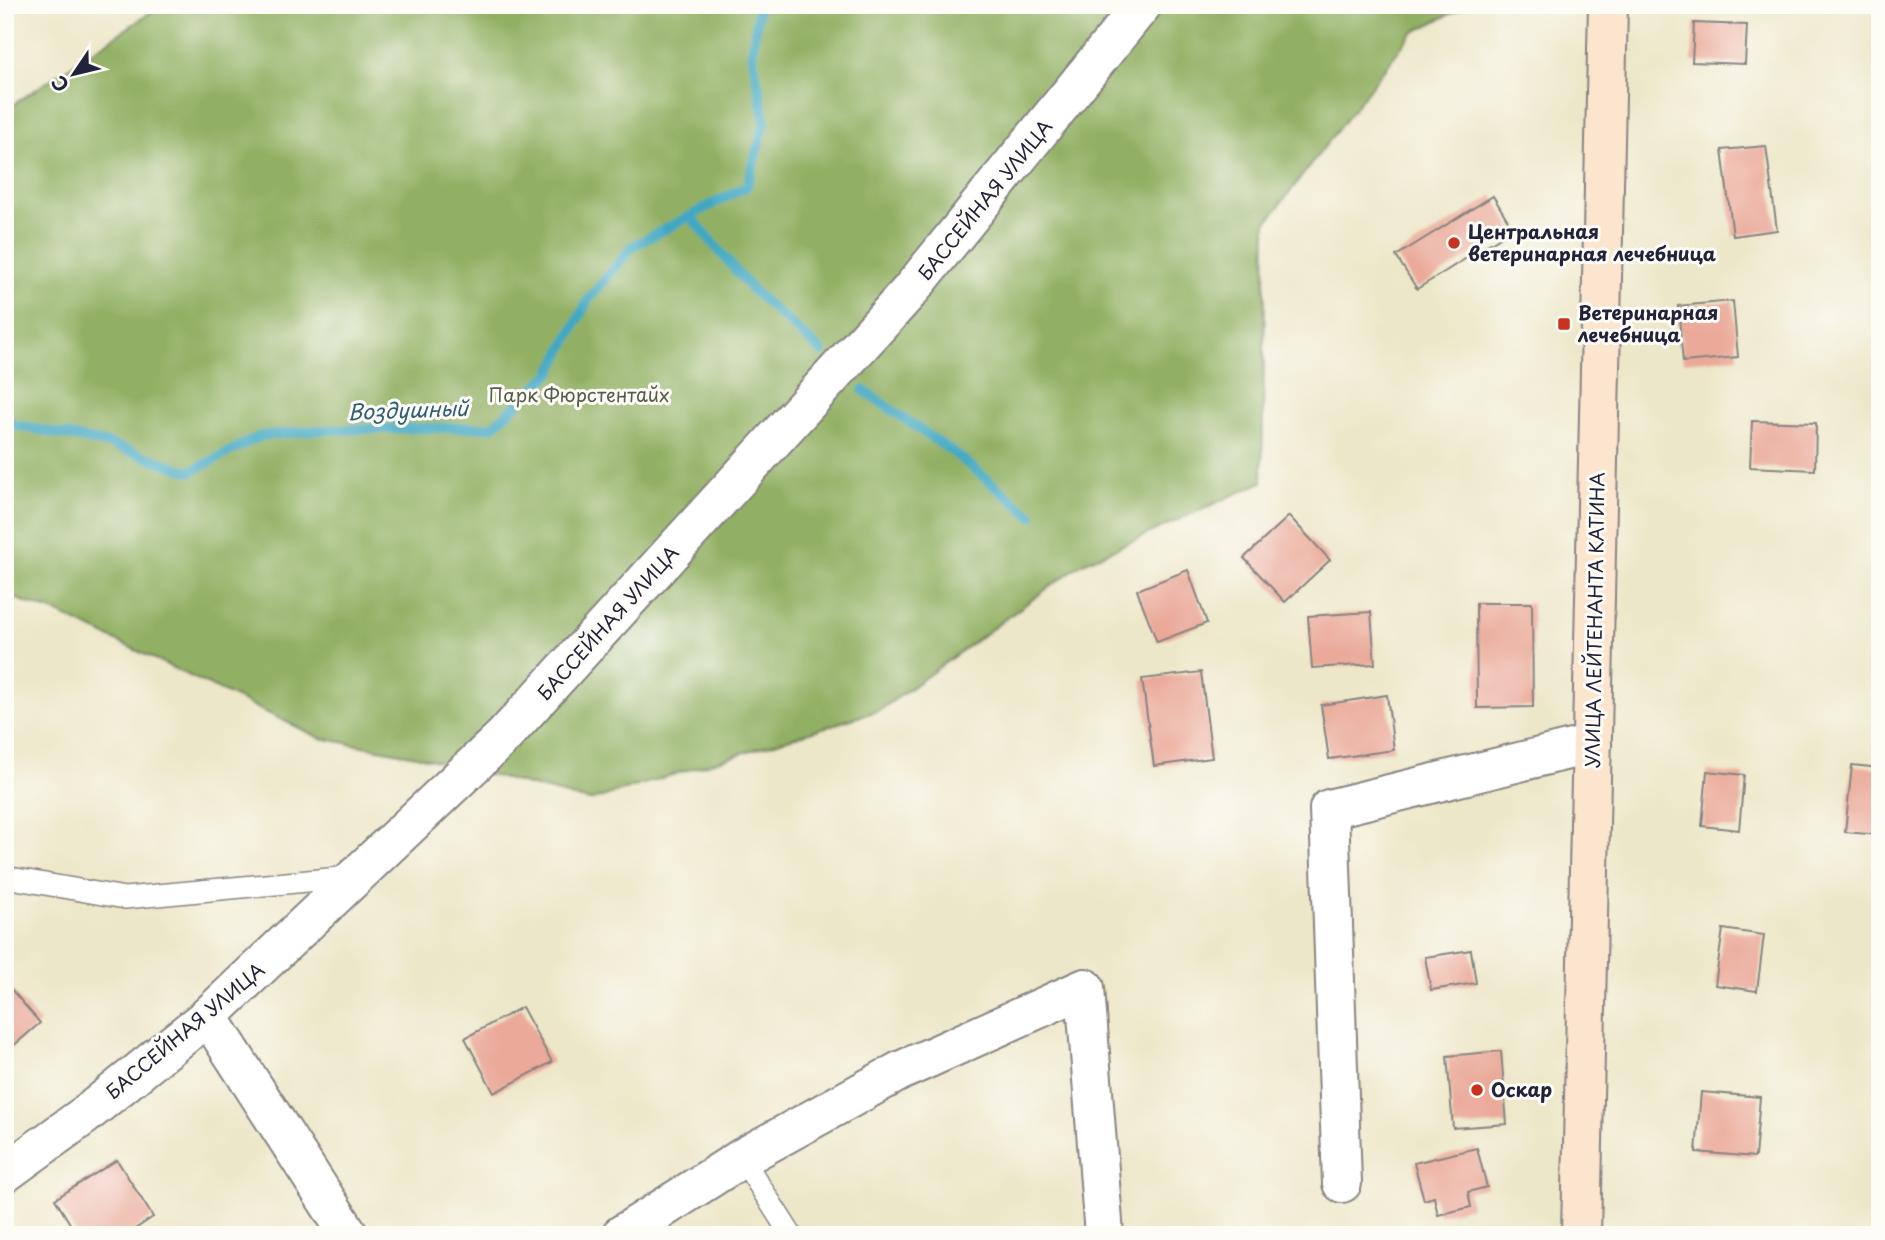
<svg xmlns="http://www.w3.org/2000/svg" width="1885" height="1240" viewBox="0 0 1885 1240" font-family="'Playpen Sans',sans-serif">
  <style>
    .forest { fill: #92b063; stroke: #5a694f; stroke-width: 2 }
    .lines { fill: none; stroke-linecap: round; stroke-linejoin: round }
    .stream { stroke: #42a8c2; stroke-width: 10 }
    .building { fill: #eaa999 }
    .lane-casing { stroke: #888482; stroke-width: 24 }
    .street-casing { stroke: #888482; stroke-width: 42 }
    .secondary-casing { stroke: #888482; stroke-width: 42 }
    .lane { stroke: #fff; stroke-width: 21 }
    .street { stroke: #fff; stroke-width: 38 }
    .secondary { stroke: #fce5cf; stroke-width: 38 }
    .poi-dot { fill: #c8321e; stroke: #fdfcf7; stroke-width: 2.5 }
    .labels { text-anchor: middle; stroke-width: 6; stroke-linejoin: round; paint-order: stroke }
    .street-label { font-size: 19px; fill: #22223b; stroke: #fdfcf7 }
    .poi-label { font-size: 19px; font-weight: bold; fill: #22223b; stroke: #fdfcf7; text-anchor: start }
    .park-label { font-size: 19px; fill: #565e4e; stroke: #fdfcf7 }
    .water-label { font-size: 21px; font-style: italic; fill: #305e78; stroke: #fdfcf7 }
  </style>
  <rect width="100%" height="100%" fill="#fdfcf7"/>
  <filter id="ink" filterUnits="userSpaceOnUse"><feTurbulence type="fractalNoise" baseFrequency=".0143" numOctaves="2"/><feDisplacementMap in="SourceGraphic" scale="14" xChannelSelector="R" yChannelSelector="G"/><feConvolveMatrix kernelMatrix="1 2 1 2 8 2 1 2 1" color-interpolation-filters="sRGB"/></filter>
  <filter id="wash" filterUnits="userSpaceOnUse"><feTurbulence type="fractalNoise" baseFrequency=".00686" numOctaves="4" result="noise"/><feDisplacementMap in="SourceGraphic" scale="28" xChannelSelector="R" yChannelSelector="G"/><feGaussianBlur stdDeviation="1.57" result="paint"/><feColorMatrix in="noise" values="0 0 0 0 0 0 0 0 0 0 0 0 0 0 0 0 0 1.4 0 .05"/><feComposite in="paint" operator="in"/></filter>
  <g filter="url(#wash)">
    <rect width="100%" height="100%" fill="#ede7c9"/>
    <!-- forest -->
    <path class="forest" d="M162,5H1468L1412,33L1266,223L1262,482L1081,564L880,710L589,801L422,757L320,738L58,613L5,595V110Z"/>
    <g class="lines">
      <!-- stream -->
      <g class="stream">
        <path d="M691,217L752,290L822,352"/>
        <path d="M863,390L958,456L1032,516"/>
        <path d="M5,423L109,444L190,472L260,436L319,430L492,427L550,374L588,300L633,246L747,186L765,122L752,53L759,5"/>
      </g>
    </g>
    <g id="blocks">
      <!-- building -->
      <g class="building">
        <path d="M1694,23L1747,25L1745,64L1692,62Z"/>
        <path d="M1766,146L1777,230L1733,236L1722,150Z"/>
        <path d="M1493,196L1513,229L1417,289L1396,256Z"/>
        <path d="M1733,301L1738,357L1683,362L1678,306Z"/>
        <path d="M1752,421L1816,423L1815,470L1750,467Z"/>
        <path d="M1289,516L1330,560L1285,602L1244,558Z"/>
        <path d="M1188,570L1207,623L1157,642L1137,590Z"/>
        <path d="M1476,603H1532L1533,707L1477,708Z"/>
        <path d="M1371,612L1375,664L1312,668L1308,616Z"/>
        <path d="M1201,672L1212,758L1154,766L1142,679Z"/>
        <path d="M1387,695L1394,750L1329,759L1321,705Z"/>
        <path d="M1852,765L1880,768V835L1845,832Z"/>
        <path d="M1707,771L1744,775L1739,830L1702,826Z"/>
        <path d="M1723,929L1764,935L1757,991L1715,985Z"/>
        <path d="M1471,950L1476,983L1431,990L1425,957Z"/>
        <path d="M5,982L40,1023L5,1053Z"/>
        <path d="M522,1007L552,1062L494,1093L465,1038Z"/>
        <path d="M1501,1051L1507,1124L1453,1128L1447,1056Z"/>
        <path d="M1701,1092L1760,1097L1755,1157L1696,1152Z"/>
        <path d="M1477,1148L1487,1187L1468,1192L1471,1207L1438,1215L1434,1197L1424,1200L1414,1163Z"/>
        <path d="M117,1160L153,1217L126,1235H77L55,1199Z"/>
      </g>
    </g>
  </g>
  <g filter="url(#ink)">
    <use href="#blocks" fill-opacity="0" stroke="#888482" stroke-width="2"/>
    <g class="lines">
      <!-- lane casing -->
      <g class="lane-casing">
        <g id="lane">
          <path d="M5,877L125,898L350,877"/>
          <path d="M742,1158L791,1235"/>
        </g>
      </g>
      <!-- street casing -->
      <g class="street-casing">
        <g id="street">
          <path d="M208,1016L349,1235"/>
          <path d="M5,1173L85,1115L208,1016L504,736L909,292L1142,5"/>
          <path d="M1342,1183L1329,809L1592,744"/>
          <path d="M621,1235L742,1158L900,1071L1085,988L1104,1235"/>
        </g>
      </g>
      <!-- secondary casing -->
      <g class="secondary-casing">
        <path id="secondary" d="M1581,1235L1608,5"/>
      </g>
      <!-- lane -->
      <use href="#lane" class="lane"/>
      <!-- street -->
      <use href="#street" class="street"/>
      <!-- secondary -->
      <use href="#secondary" class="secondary"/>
    </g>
  </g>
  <!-- markers -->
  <g class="poi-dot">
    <circle cx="1454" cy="243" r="7"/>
    <rect x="1557" y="317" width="14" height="14" rx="3.5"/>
    <circle cx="1477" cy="1090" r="7"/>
  </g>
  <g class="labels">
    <!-- street labels -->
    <g class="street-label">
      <text transform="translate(985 200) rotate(-51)" y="7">БАССЕЙНАЯ УЛИЦА</text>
      <text transform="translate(1595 620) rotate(-89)" y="7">УЛИЦА ЛЕЙТЕНАНТА КАТИНА</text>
      <text transform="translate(608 623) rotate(-48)" y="7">БАССЕЙНАЯ УЛИЦА</text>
      <text transform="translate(185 1031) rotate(-40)" y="7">БАССЕЙНАЯ УЛИЦА</text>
    </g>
    <!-- poi labels -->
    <g class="poi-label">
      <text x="1468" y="239">Центральная<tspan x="1468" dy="22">ветеринарная лечебница</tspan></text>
      <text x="1578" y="320">Ветеринарная<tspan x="1578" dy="22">лечебница</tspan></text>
      <text x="1491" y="1097">Оскар</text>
    </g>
    <!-- park labels -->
    <g class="park-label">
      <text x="579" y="402">Парк Фюрстентайх</text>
    </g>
    <!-- water labels -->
    <g class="water-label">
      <text transform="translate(408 411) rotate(-2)" y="7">Воздушный</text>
    </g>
  </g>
  <!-- margin -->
  <rect width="1885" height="1240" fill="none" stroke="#fdfcf7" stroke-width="28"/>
  <!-- north arrow -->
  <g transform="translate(74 74) rotate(235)" stroke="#fdfcf7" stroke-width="5" paint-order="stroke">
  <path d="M0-5L12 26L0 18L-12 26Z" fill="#22223b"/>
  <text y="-10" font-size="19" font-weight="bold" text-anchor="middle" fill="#22223b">С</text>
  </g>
</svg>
